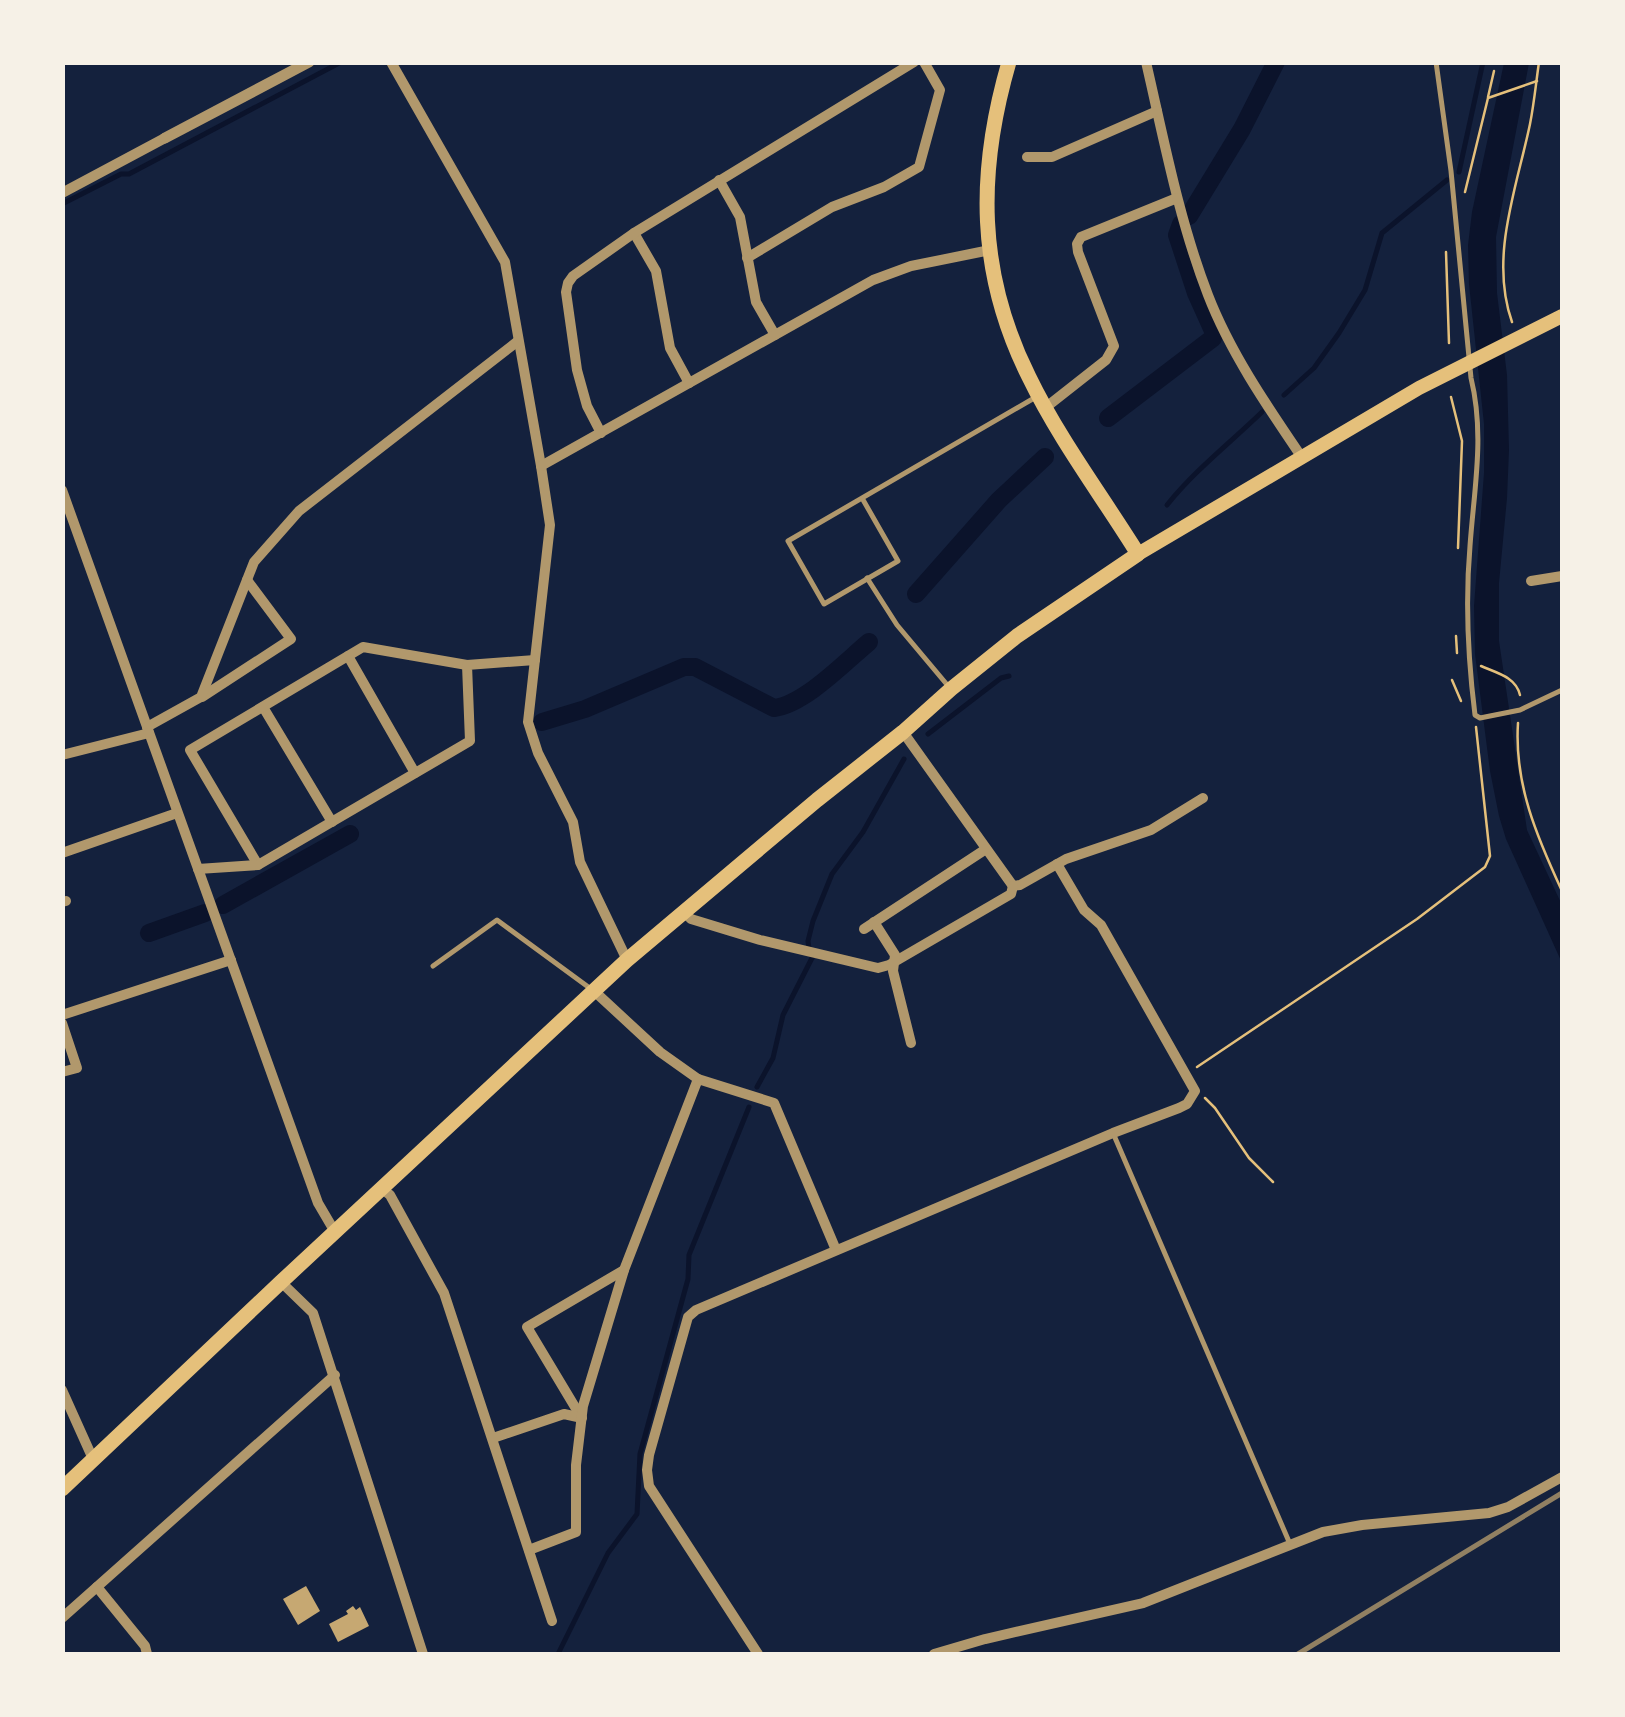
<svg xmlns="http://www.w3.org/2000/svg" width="1625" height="1717" viewBox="0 0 1625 1717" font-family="'Public Sans',sans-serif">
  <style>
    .water { fill: #0b132b }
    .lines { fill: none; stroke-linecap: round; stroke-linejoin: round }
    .stream { stroke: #0b132b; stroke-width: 5 }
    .canal { stroke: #0b132b; stroke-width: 18 }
    .building { fill: #c6a872 }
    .path { stroke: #e5c07b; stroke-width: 2.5 }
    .service { stroke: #b1986c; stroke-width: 5 }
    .minor { stroke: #b1986c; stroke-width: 10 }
    .tertiary { stroke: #b1986c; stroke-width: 11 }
    .secondary { stroke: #e5c07b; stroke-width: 14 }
    .trunk { stroke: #e5c07b; stroke-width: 15 }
    .rail { stroke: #918062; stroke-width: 5 }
  </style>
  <rect width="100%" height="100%" fill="#14213d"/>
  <!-- water -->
  <path class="water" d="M1504,63H1529L1496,237L1497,293L1507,375L1509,450L1507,498L1499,583V641L1527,830L1562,905V963L1506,839L1499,816L1490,771L1475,654L1474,606L1484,473V424L1469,284L1468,245L1472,212Z"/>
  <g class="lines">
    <!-- stream -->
    <g class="stream">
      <path d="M1459,172L1483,62"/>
      <path d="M62,204L121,174H129L341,62"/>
      <path d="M1284,395L1314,368L1339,333L1365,290L1382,233L1447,180"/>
      <path d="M1167,505C1195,470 1230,443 1262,412"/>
      <path d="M928,734L1001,678L1009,676"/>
      <path d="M809,949L808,941L813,921L832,874L863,832L904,759"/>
      <path d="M757,1087L773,1058L783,1015L812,958"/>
      <path d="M558,1654L608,1553L637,1514L640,1454L688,1279L689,1255L749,1107"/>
    </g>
    <!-- canal -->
    <g class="canal">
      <path d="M1189,216L1242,129L1276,62"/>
      <path d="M1108,418L1213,338L1214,333L1196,293L1177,235L1181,224"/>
      <path d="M916,594L999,500L1045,457"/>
      <path d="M542,722L585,709L684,667H695L774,708C805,704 845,662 869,642"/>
      <path d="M223,905L350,834"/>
      <path d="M149,933L205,913"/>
    </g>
  </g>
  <!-- building -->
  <g class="building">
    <path d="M306,1586L320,1611L298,1625L283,1599Z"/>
    <path d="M353,1606L356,1610L360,1607L369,1626L338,1642L329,1624L348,1614L346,1611Z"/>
  </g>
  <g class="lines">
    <!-- path -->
    <g class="path">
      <path d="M1488,97L1494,71"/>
      <path d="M1465,192L1488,98L1537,81"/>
      <path d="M1446,252L1449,343"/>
      <path d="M1512,322C1489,257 1517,187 1530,124C1534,104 1536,83 1539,62"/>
      <path d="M1451,397L1462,441L1458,548"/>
      <path d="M1456,636L1457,653"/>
      <path d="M1481,666C1497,673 1516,677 1520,695"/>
      <path d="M1452,680L1461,701"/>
      <path d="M1518,723C1514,784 1537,837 1562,891"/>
      <path d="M1197,1067L1417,919L1485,867L1490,856L1476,727"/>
      <path d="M1205,1098L1215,1108L1249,1158L1273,1182"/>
    </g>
    <!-- service -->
    <g class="service">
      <path d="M1436,62L1451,171L1471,378C1485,435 1474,489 1470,546C1465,603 1468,659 1475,715L1480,718L1520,710L1562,690"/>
      <path d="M862,498L898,561L824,604L788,541L1036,397"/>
      <path d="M867,578L897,625L949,687"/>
      <path d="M433,966L497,920L591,989"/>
      <path d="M1113,1133L1290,1544"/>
    </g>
    <!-- minor -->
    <g class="minor">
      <path d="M391,62L505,262L541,466L550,525L528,722L538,753L573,822L580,862L627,960"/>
      <path d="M1146,62C1164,140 1179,220 1208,295C1230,352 1267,406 1301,456"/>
      <path d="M1027,157H1052L1157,111"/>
      <path d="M719,180L740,217L756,302L775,335"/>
      <path d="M62,193L165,138"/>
      <path d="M634,233L656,271L670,348L689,383"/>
      <path d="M747,258L832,207L884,187L919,167L940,90L924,62"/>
      <path d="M1045,408L1106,360L1114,346L1078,252L1077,244L1081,237L1177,198"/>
      <path d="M601,433L587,406L577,370L566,292L568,283L573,276L634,233L914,62"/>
      <path d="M541,466L873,280L911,266L990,250"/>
      <path d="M62,490L318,1203L335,1232"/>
      <path d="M1531,581L1562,576"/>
      <path d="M348,656L415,773"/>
      <path d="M202,697L291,639L247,580"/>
      <path d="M263,707L332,822"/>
      <path d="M147,727L201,697L254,562L299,511L518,341"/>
      <path d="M903,732L1013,886L1020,885L1066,859L1151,830L1203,798"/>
      <path d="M62,755L149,733"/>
      <path d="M62,853L177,813"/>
      <path d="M258,865L190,750L363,647L467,665"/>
      <path d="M198,869L258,865L470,741L467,665L535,660"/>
      <path d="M62,902L66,901"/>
      <path d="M684,912L691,919L760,940L878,968L889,965L1011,894L1013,886"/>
      <path d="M874,922L895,955L893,971L911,1043"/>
      <path d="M864,929L986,849"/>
      <path d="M593,990L660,1052L698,1079L774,1103L836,1250"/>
      <path d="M62,1015L231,960"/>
      <path d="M62,1023L77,1068L62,1072"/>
      <path d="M381,1188L390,1195L444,1293L552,1621"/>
      <path d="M281,1282L313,1313L423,1654"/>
      <path d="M62,1390L93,1459"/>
      <path d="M581,1417L527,1327L624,1270"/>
      <path d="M493,1438L564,1414L582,1418"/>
      <path d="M529,1550L576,1532V1465L583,1406L624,1270L698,1079"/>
      <path d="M97,1587L145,1646L147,1654"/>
      <path d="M62,1618L335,1375"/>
      <path d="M758,1654L649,1486L647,1470L649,1455L688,1317L696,1310L1113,1133L1179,1108L1187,1104L1195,1091L1101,925L1084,910L1057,864"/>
      <path d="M934,1654L985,1639L1143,1603L1323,1532L1362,1525L1489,1513L1508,1507L1562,1477"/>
    </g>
    <!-- tertiary -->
    <path class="tertiary" d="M165,138L309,62"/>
    <!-- secondary -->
    <path class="secondary" d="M1138,554L1419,388L1562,316"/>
    <!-- trunk -->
    <path class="trunk" d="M62,1489L281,1282L627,960L817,800L903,732L951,689L1017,636L1138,554C1102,496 1059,439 1029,377C977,273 977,172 1009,62"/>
    <!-- rail -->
    <path class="rail" d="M1298,1654L1562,1493"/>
  </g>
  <!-- border -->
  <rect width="1625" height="1717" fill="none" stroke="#f6f1e7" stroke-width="130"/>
</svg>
